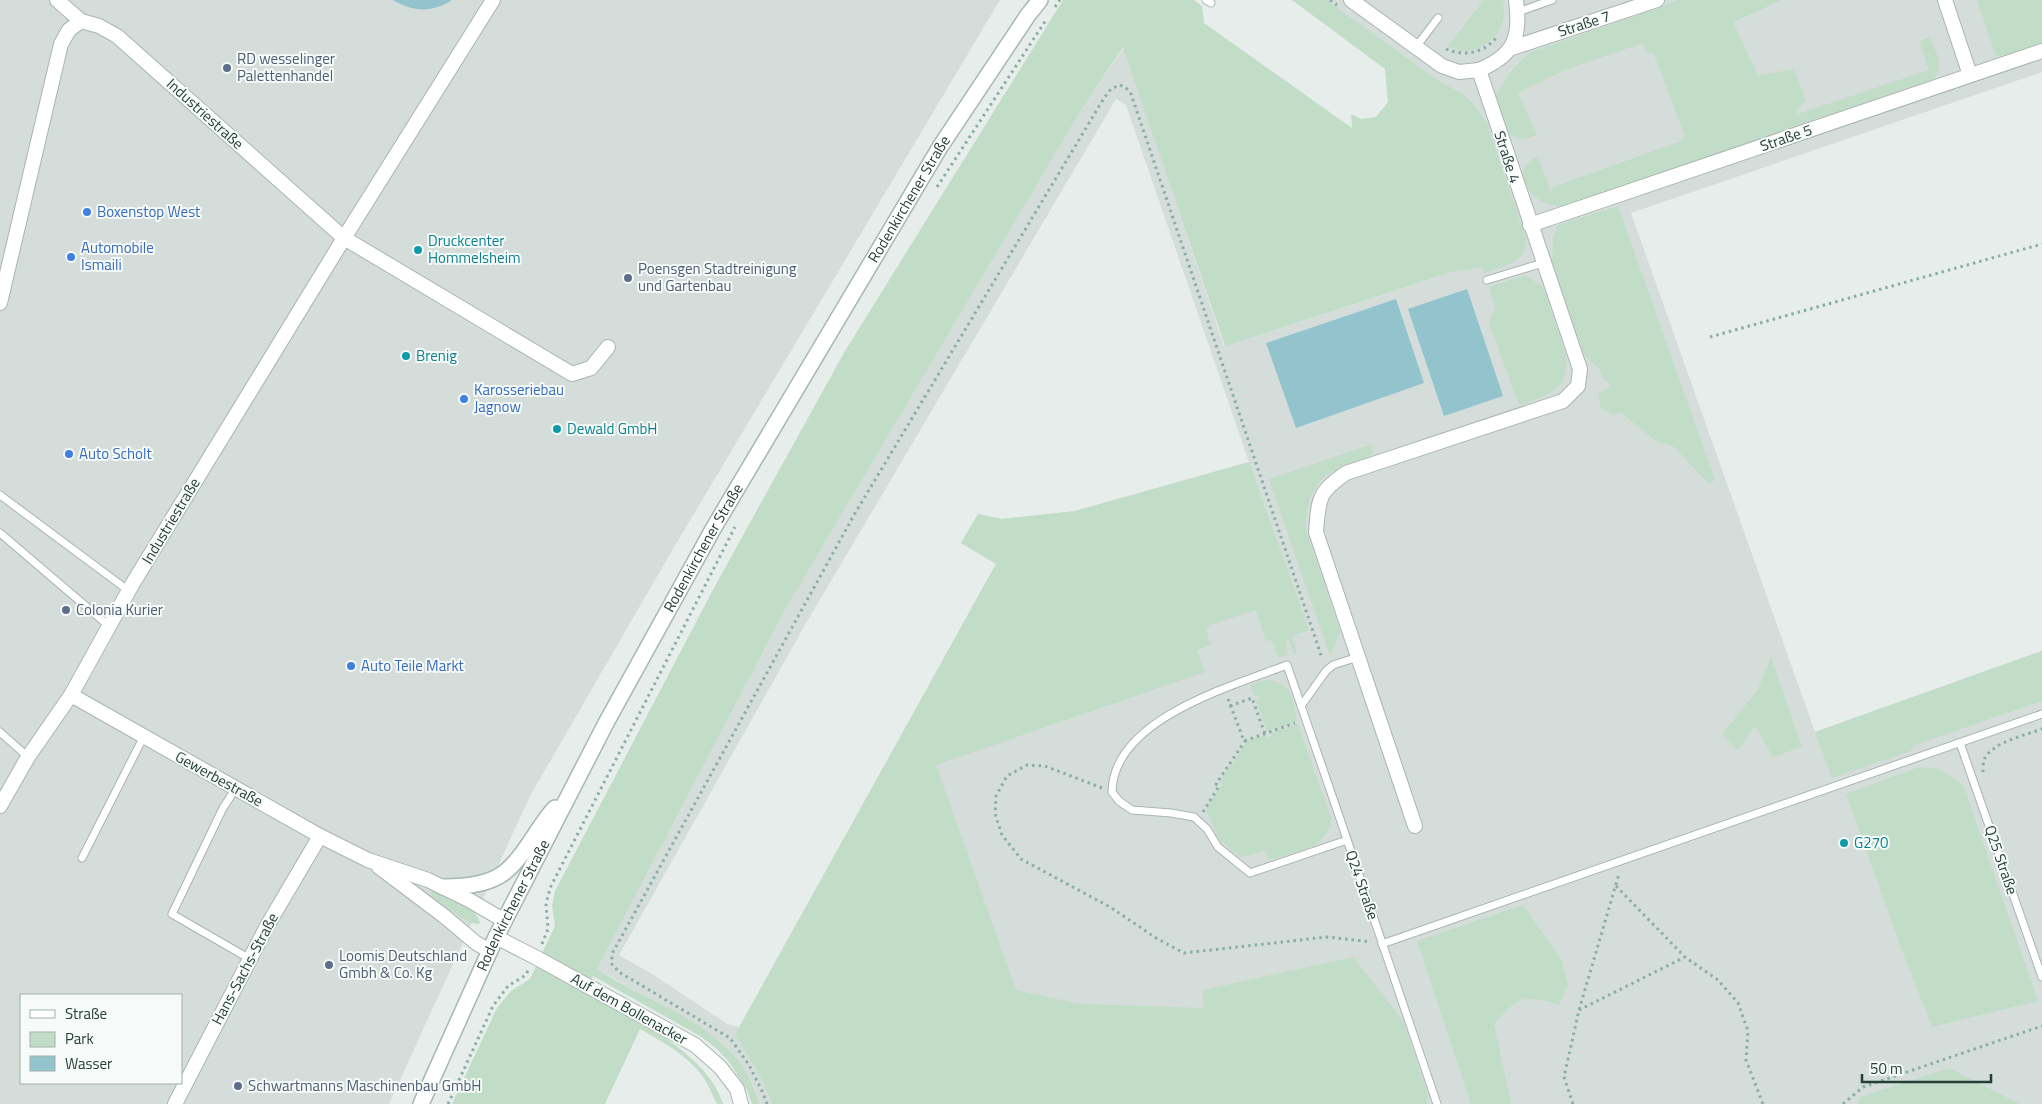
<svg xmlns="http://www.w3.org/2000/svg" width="2042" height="1104" viewBox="0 0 2042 1104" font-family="'Titillium Web',sans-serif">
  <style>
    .built { fill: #d4ddd9; fill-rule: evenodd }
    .green { fill: #c1ddc8 }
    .water { fill: #93c4cd }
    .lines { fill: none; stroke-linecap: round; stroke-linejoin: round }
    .lane-casing { stroke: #a9b5b1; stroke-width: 9 }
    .street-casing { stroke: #a9b5b1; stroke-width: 16 }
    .secondary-casing { stroke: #a5b8b2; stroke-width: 18 }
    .path { stroke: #89aea3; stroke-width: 3; stroke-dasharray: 2.5 4; stroke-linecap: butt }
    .lane { stroke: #fff; stroke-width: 7 }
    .street { stroke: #fff; stroke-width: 14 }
    .secondary { stroke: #fff; stroke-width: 15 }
    .service-dot { fill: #5c6f8a; stroke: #f6faf8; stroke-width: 2 }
    .shop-dot { fill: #3f7fe0; stroke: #f6faf8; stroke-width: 2 }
    .culture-dot { fill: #0f9aa8; stroke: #f6faf8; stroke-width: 2 }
    .labels { text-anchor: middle; stroke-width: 4; stroke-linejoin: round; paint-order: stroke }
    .street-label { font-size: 15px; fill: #263e38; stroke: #f6faf8 }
    .service-label { font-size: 15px; fill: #4e5e75; stroke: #f6faf8; text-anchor: start }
    .shop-label { font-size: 15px; fill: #366cbe; stroke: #f6faf8; text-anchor: start }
    .culture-label { font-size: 15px; fill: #0d838f; stroke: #f6faf8; text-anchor: start }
  </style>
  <rect width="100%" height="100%" fill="#e6edea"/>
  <!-- built -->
  <g class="built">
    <path d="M0,0H1000L670,554L530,796L389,1104H0ZM21,995H181V1083H21Z"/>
    <path d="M1317,0H2042V72L1631,213L1815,732L2042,651V1104H760L754,1087L736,1058L722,1043L704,1030L597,969L785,610L1080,112L1124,47L1224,346L1452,272L1471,268L1430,83ZM1116,99L1126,105L1249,462L1075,511L1002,519L978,514L961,543L996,564L739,1027L727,1024L652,974L619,955L805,625Z"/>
  </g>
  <!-- green -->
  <g class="green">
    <path d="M1063,0H1194L1202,6L1204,23L1352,128L1351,114L1361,119L1376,117L1388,102L1385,69L1292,0H1326L1443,84C1465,93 1476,104 1487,124L1526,238C1527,264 1504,266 1484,273L1482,267L1452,272L1225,346L1123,47L1080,112L785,610L597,969C639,997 702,1017 735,1057C747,1070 754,1088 760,1104H752L747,1090L730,1063L717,1049L700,1036L593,976L585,992C631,1019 706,1050 723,1104H717C712,1094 707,1081 700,1073C684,1053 661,1041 640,1029L605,1104H452L497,1008L511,991L530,979L555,926L552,906L555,891L715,586L845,351Z"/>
    <path d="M1484,0H1503C1504,10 1505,18 1501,27C1492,47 1466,57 1448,46Z"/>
    <path d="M1679,0H1782L1733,22L1758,76L1794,69L1806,101L1796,109L1798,114L1929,70L1919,41L1930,37C1936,54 1946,66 1932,80L1563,206C1556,206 1549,205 1543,202C1525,192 1511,166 1538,157L1551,192L1553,187L1681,141L1685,136L1653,52L1647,54L1643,43L1565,70L1518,93L1537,135C1505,148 1503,122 1495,98C1503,79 1514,67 1529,53Z"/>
    <path d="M1977,0H2042V43L2005,56H1996Z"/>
    <path d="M1618,206L1715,480L1709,484L1674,447L1656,441L1620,412L1613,415L1601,408L1598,394L1611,386L1604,379L1600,370L1585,356L1579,342L1552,261L1553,239L1558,225Z"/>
    <path d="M1525,275L1542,286L1545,293L1566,355C1570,391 1546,396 1519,405L1489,323L1495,306L1489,287Z"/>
    <path d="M1372,444C1373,449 1373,455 1368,458C1360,464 1347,465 1338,469C1313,479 1305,505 1306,530L1340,631L1330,656L1269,479Z"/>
    <path d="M1249,462L1309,630L1292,636L1297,653L1294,654L1289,640L1286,641L1288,655L1278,658L1272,640L1266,641L1256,610L1209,625L1206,630L1211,645L1197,650L1205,672L936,765L1016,990L1080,1004L1203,1008V990L1353,957L1403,1021L1427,1093V1104H772C764,1079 749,1057 735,1035L996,564L961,543L978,514L1002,519L1075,511Z"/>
    <path d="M2042,651V701L1915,745L1911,751L1832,778L1815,732Z"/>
    <path d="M1771,657L1802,747L1773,757L1755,726L1738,750L1722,735L1758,689Z"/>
    <path d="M1265,680C1292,681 1293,699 1297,721L1267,731L1256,700L1259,699L1258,695L1254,696L1250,685Z"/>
    <path d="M1298,724L1331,818C1332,848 1291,853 1269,860L1265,851L1241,857L1219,840L1206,810L1222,784L1220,782L1247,741L1265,735L1267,739L1272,736L1271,733Z"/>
    <path d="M1919,767L1940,769L1963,785L2038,1001L1932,1027L1903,953L1846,794Z"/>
    <path d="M432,891C448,898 473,904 480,922L479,924C466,925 442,903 430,894Z"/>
    <path d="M1523,905L1561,959L1568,985L1559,1005C1523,994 1519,996 1494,1024L1511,1104H1471L1417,941Z"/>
    <path d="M1949,1068L2020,1104H1857L1860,1097Z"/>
  </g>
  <!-- water -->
  <g class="water">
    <path d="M393,0H452C432,13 413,12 393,0Z"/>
    <path d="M1467,289L1503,396L1444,416L1408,309Z"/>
    <path d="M1396,299L1424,383L1296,428L1266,343Z"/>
  </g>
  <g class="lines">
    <!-- lane casing -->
    <g class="lane-casing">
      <g id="lane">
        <path d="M1206,0L1211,3"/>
        <path d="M1518,12L1552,0"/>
        <path d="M1416,47L1438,18"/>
        <path d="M1487,280L1543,263"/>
        <path d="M0,495L129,591"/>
        <path d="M0,533L109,626"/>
        <path d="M1301,706L1326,671L1333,665L1358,657"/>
        <path d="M0,732L28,757"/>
        <path d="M1960,743L2042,977"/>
        <path d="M236,788L223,808L172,914L250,959"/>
        <path d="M1347,840L1250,873L1218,847L1207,829L1194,817L1171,813L1132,810L1119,801L1112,792C1113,719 1232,686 1287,665C1338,811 1387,958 1437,1104"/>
        <path d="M82,858L144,736"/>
        <path d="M1382,944L2042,714"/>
      </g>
    </g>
    <!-- street casing -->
    <g class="street-casing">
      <g id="street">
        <path d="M57,0L81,21L99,26L117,36L344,238L572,374L591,368L608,347"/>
        <path d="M1351,0L1442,66L1459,72L1479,70L1580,369L1578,386L1563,401L1346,473C1317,493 1319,499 1316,532L1415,826"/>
        <path d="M1945,0L1970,75"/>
        <path d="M1512,48L1657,0"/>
        <path d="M1479,70C1515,55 1521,37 1516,0"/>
        <path d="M1530,225L2042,51"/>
        <path d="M0,303L61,44L69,30L81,21"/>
        <path d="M71,695L320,836L368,860L428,880L469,900L505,921"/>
        <path d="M0,806L28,757L71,695L133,583L344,238L493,0"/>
        <path d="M379,867L444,916L476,943L490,951"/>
        <path d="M496,937L535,957L695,1045L720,1067L737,1089L741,1104"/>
        <path d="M175,1104L267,926L320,836"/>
      </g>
    </g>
    <!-- secondary casing -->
    <g class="secondary-casing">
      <g id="secondary">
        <path d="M443,887C463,887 489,885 505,872C525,856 538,826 555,808"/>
        <path id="s1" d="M421,1104L496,937L606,723L713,529L940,147L1028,15L1040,0"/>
      </g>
    </g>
    <!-- path -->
    <g class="path">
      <path d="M1330,0L1337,5"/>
      <path d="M1055,7L1060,0"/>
      <path d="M1446,49C1464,57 1484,53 1497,37"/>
      <path d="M937,187L1046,20"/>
      <path d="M1710,337L2042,244"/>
      <path d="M1228,699L1244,741L1295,723"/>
      <path d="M1230,706L1252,698L1265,734"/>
      <path d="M1983,772C1983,769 1983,763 1984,760C1990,743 2026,735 2042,729"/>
      <path d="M1102,788L1045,766L1027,765L1007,776L996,796L995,814L1002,835L1021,859L1110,907L1156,938L1184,953L1327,937L1371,942"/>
      <path d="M1203,812L1219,786L1216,784L1245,741"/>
      <path d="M1616,886L1685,957"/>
      <path d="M542,944L548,929L546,904L550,888L735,527"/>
      <path d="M1579,1010L1685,957L1718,980L1738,1003L1748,1031L1746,1060L1763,1104"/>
      <path d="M448,1104L493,1006L508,986L526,975L528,970"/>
      <path d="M767,1104L763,1093L749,1065L730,1038L619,972L611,963L613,952L854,515L1104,98L1111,89L1120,85L1126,88L1131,94L1322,658"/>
      <path d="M1573,1104L1564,1077L1579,1010L1619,874"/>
      <path d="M1843,1104L1863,1087L2042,1026"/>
    </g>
    <!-- lane -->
    <use href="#lane" class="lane"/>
    <!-- street -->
    <use href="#street" class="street"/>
    <!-- secondary -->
    <use href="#secondary" class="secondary"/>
  </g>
  <!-- markers -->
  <g class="service-dot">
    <circle cx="227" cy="68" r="5"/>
    <circle cx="628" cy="278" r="5"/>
    <circle cx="66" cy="610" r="5"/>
    <circle cx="329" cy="965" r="5"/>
    <circle cx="238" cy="1086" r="5"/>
  </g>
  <g class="shop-dot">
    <circle cx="87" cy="212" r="5"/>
    <circle cx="71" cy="257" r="5"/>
    <circle cx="464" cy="399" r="5"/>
    <circle cx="69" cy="454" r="5"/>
    <circle cx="351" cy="666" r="5"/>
  </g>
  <g class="culture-dot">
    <circle cx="418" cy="250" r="5"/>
    <circle cx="406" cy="356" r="5"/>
    <circle cx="557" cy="429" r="5"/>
    <circle cx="1844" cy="843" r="5"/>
  </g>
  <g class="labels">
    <!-- street labels -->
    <g class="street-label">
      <text transform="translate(1584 24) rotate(-18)" y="5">Straße 7</text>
      <text transform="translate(205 114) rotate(42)" y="5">Industriestraße</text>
      <text transform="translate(1786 138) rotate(-19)" y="5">Straße 5</text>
      <text transform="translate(1507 157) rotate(72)" y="5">Straße 4</text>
      <text dy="5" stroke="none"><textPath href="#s1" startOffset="1029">Rodenkirchener Straße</textPath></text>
      <text transform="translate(171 521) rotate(-59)" y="5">Industriestraße</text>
      <text dy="5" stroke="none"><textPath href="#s1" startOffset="624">Rodenkirchener Straße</textPath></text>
      <text transform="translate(219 779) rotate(29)" y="5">Gewerbestraße</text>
      <text transform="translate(2001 860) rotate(71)" y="5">Q25 Straße</text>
      <text transform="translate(1362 885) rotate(71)" y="5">Q24 Straße</text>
      <text dy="5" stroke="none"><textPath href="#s1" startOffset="219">Rodenkirchener Straße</textPath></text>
      <text transform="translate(245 969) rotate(-62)" y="5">Hans-Sachs-Straße</text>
      <text transform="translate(629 1009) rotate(29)" y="5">Auf dem Bollenacker</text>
    </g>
    <!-- service labels -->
    <g class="service-label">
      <text x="237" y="64">RD wesselinger<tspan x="237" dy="17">Palettenhandel</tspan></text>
      <text x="638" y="274">Poensgen Stadtreinigung<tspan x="638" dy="17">und Gartenbau</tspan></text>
      <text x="76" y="615">Colonia Kurier</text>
      <text x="339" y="961">Loomis Deutschland<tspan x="339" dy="17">Gmbh &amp; Co. Kg</tspan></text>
      <text x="248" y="1091">Schwartmanns Maschinenbau GmbH</text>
    </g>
    <!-- shop labels -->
    <g class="shop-label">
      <text x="97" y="217">Boxenstop West</text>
      <text x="81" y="253">Automobile<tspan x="81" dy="17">Ismaili</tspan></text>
      <text x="474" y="395">Karosseriebau<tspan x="474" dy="17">Jagnow</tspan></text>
      <text x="79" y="459">Auto Scholt</text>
      <text x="361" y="671">Auto Teile Markt</text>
    </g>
    <!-- culture labels -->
    <g class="culture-label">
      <text x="428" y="246">Druckcenter<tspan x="428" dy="17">Hommelsheim</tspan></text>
      <text x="416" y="361">Brenig</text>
      <text x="567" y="434">Dewald GmbH</text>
      <text x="1854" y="848">G270</text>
    </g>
  </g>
  <!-- legend -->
  <rect x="20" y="994" width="162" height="90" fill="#f6faf8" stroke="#a3afab"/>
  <rect x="30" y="1010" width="25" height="8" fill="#ffffff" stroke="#a3afab"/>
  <text x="65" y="1019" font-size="15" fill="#263e38">Straße</text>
  <rect x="30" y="1032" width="25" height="15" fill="#c1ddc8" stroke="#a3afab"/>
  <text x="65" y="1044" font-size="15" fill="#263e38">Park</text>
  <rect x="30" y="1056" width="25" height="15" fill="#93c4cd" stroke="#a3afab"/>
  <text x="65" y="1069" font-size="15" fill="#263e38">Wasser</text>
  <!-- scale -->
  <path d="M1862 1074v8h129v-8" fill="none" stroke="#263e38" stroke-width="2.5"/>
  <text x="1870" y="1074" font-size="15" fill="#263e38" stroke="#f6faf8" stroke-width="4" paint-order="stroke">50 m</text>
</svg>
